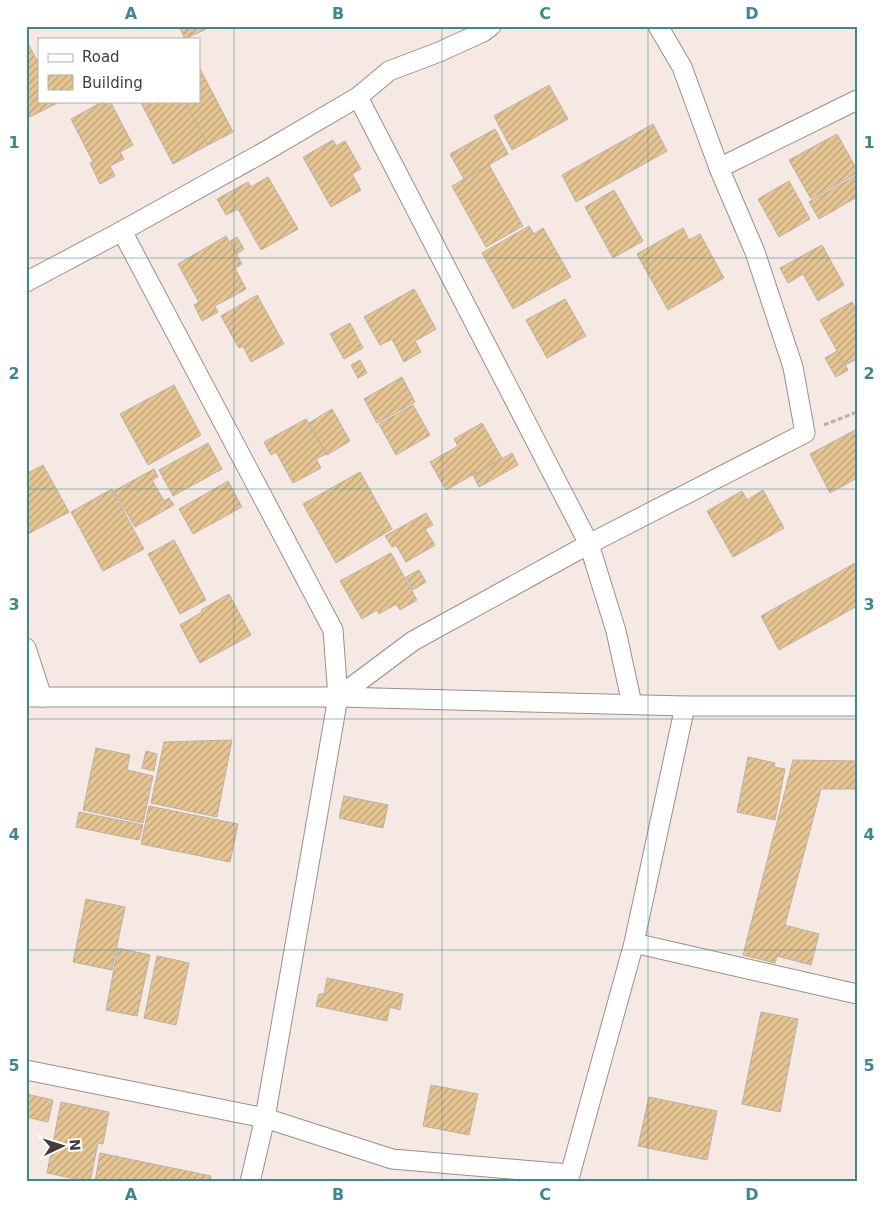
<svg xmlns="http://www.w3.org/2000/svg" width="883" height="1208" viewBox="0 0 883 1208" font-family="'DejaVu Sans',sans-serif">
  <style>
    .building { fill: url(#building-hatch); stroke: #b9b2a8 }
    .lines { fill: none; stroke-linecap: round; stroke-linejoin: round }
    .street-casing { stroke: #9b8f8a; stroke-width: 21 }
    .path { stroke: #bab0ab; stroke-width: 3; stroke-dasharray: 5 2.5; stroke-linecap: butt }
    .street { stroke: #fff; stroke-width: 19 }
    .grid { fill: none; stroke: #3f868e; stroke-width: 1; stroke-opacity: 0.55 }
    .neatline { fill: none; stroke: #3f868e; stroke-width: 2 }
    .grid-label { font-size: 16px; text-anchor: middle; font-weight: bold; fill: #3f868e }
  </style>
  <defs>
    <pattern id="building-hatch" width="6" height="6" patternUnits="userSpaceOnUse" patternTransform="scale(1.25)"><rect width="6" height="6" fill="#e7c593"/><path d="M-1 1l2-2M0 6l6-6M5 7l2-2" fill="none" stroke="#bda179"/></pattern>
  </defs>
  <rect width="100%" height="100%" fill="#f6e9e3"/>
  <!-- building -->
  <g class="building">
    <path d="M179,26H207L208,28L185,39Z"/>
    <path d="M26,40L39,64V101L59,102L26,119Z"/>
    <path d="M199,67L233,132L208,145L185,101H199Z"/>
    <path d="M549,85L568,119L512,150L494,116Z"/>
    <path d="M104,101H110L133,145L120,152L124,159L110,166L115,176L100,184L90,163L93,162L71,119Z"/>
    <path d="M140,101H185L208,145L173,164Z"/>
    <path d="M653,124L667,151L576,202L562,175Z"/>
    <path d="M495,129L508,154L464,179L450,154Z"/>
    <path d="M837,134L857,170V173L811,199L789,160Z"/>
    <path d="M333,140L336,146L345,141L361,169L352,174L361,190L331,207L303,157Z"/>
    <path d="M489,165L523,226L486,247L452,186Z"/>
    <path d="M857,175V197L819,219L809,202Z"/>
    <path d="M268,177L298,229L261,250L238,209L226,215L217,199L248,182L251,187Z"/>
    <path d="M789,181L810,219L779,237L758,199Z"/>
    <path d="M614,190L643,241L613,258L585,207Z"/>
    <path d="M529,226L534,234L543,228L571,277L513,309L482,253Z"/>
    <path d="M683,228L689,240L700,234L724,278L668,310L637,254Z"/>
    <path d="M226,236L242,264L235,268L246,289L215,306L218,312L202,321L194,305L199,302L178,264Z"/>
    <path d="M237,237L244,249L237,254L230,241Z"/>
    <path d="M822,245L844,285L818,301L803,274L788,283L780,268Z"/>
    <path d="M414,289L436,329L415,341L421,352L404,362L392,339L380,345L364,317Z"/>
    <path d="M257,295L284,344L251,362L243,346L239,348L221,316Z"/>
    <path d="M565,299L586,336L547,358L526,320Z"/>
    <path d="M852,302L857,311V359L845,365L820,320Z"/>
    <path d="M350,323L363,348L344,359L330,334Z"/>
    <path d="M837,351L848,370L836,377L825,358Z"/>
    <path d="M360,360L367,373L358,378L351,365Z"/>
    <path d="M402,377L415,402L377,423L364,399Z"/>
    <path d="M174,385L201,435L148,465L120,414Z"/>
    <path d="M413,405L430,435L396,455L379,424Z"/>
    <path d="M332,409L350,441L327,455L309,423Z"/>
    <path d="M306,419L326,454L316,459L321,468L293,483L276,452L271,455L264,442Z"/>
    <path d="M482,423L502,458L446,490L430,462L458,446L454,439Z"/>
    <path d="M857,429V478L830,493L810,454Z"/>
    <path d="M208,443L222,469L173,496L159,470Z"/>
    <path d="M512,453L518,465L479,487L473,475Z"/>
    <path d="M43,465L69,512L28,534L26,530V474Z"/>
    <path d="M154,469L158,477L152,480L164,501L169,498L174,505L135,527L114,491Z"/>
    <path d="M360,472L392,529L336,563L303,504Z"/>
    <path d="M228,481L242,507L193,534L179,509Z"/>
    <path d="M112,489L144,549L103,571L71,512Z"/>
    <path d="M763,490L784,528L733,557L707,511L742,491L747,500Z"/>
    <path d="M426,513L433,525L425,529L435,545L406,562L396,545L392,547L385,536Z"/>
    <path d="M174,540L206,600L180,614L148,554Z"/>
    <path d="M391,553L417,600L400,610L396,604L379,614L377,610L362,619L340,581Z"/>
    <path d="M857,562V606L779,650L761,616Z"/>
    <path d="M419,570L426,582L413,590L406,577Z"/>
    <path d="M229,594L251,635L200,663L180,625L202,612L201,610Z"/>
    <path d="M232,740L217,817L151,803L164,742Z"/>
    <path d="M96,748L130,755L127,770L153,776L143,823L83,810Z"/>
    <path d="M146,751L157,754L154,771L142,768Z"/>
    <path d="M748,757L775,763L774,767L785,769L775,820L737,812Z"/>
    <path d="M793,760L857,761V789H821L785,925L819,934L811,965L777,956L775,963L743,955Z"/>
    <path d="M344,796L388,805L383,828L339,818Z"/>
    <path d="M149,806L238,824L230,862L141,844Z"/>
    <path d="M79,812L143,825L139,840L76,827Z"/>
    <path d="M86,899L125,907L112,970L73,962Z"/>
    <path d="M118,948L150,955L137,1016L106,1010Z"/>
    <path d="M157,956L189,963L176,1025L144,1018Z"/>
    <path d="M327,978L403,994L400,1010L390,1007L387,1021L316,1006L319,994H324Z"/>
    <path d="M761,1012L798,1019L780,1112L742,1104Z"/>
    <path d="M431,1085L478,1094L469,1135L423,1126Z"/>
    <path d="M26,1094L53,1100L48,1122L26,1117Z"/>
    <path d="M649,1097L717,1111L707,1160L638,1146Z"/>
    <path d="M61,1102L109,1112L103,1144L98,1143L90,1182L47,1173Z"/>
    <path d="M100,1153L211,1176L210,1182H95Z"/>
  </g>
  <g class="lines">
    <!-- street casing -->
    <g class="street-casing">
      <g id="street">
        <path d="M358,97L589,544L616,631L632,704"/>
        <path d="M719,168L857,100"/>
        <path d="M122,231L333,630L338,697L265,1118L250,1182"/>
        <path d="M26,282L122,231L264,152L358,97L389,71L439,52L483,32L491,26"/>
        <path d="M26,648L42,697"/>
        <path d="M26,697H338L685,706H857"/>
        <path d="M338,697L413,641L589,544L805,433L793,367L755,252L719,168L682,67L658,26"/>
        <path d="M634,943L857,994"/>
        <path d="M26,1070L265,1118L392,1159L569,1174"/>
        <path d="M568,1182L634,943L685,706"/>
      </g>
    </g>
    <!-- path -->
    <path class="path" d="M824,425L857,412"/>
    <!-- street -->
    <use href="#street" class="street"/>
  </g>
  <!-- grid -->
  <path class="grid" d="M234,26V1182M442,26V1182M648,26V1182M26,258H857M26,489H857M26,719H857M26,950H857"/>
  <!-- border -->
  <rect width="883" height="1208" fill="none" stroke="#ffffff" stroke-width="55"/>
  <!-- legend -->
  <rect x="38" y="38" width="162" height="65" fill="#ffffff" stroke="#b3b1b0"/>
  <rect x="48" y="54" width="25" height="8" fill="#ffffff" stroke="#b3b1b0"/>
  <text x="82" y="62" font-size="15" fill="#413c39">Road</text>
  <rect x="48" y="75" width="25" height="15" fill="url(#building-hatch)" stroke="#b3b1b0"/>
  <text x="82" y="88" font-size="15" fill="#413c39">Building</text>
  <!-- north arrow -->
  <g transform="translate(62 1146) rotate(86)" stroke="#ffffff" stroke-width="4" paint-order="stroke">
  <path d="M0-4L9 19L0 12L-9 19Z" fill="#413c39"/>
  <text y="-8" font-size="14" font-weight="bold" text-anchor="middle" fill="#413c39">N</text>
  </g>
  <rect x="28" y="28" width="828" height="1152" class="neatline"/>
  <g class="grid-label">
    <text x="131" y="19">A</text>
    <text x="338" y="19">B</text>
    <text x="545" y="19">C</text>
    <text x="752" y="19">D</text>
    <text x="14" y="148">1</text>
    <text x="869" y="148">1</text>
    <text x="14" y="379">2</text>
    <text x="869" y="379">2</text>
    <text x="14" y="610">3</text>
    <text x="869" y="610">3</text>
    <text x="14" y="840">4</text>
    <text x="869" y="840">4</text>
    <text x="14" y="1071">5</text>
    <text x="869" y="1071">5</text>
    <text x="131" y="1200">A</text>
    <text x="338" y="1200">B</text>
    <text x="545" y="1200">C</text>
    <text x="752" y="1200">D</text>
  </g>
</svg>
